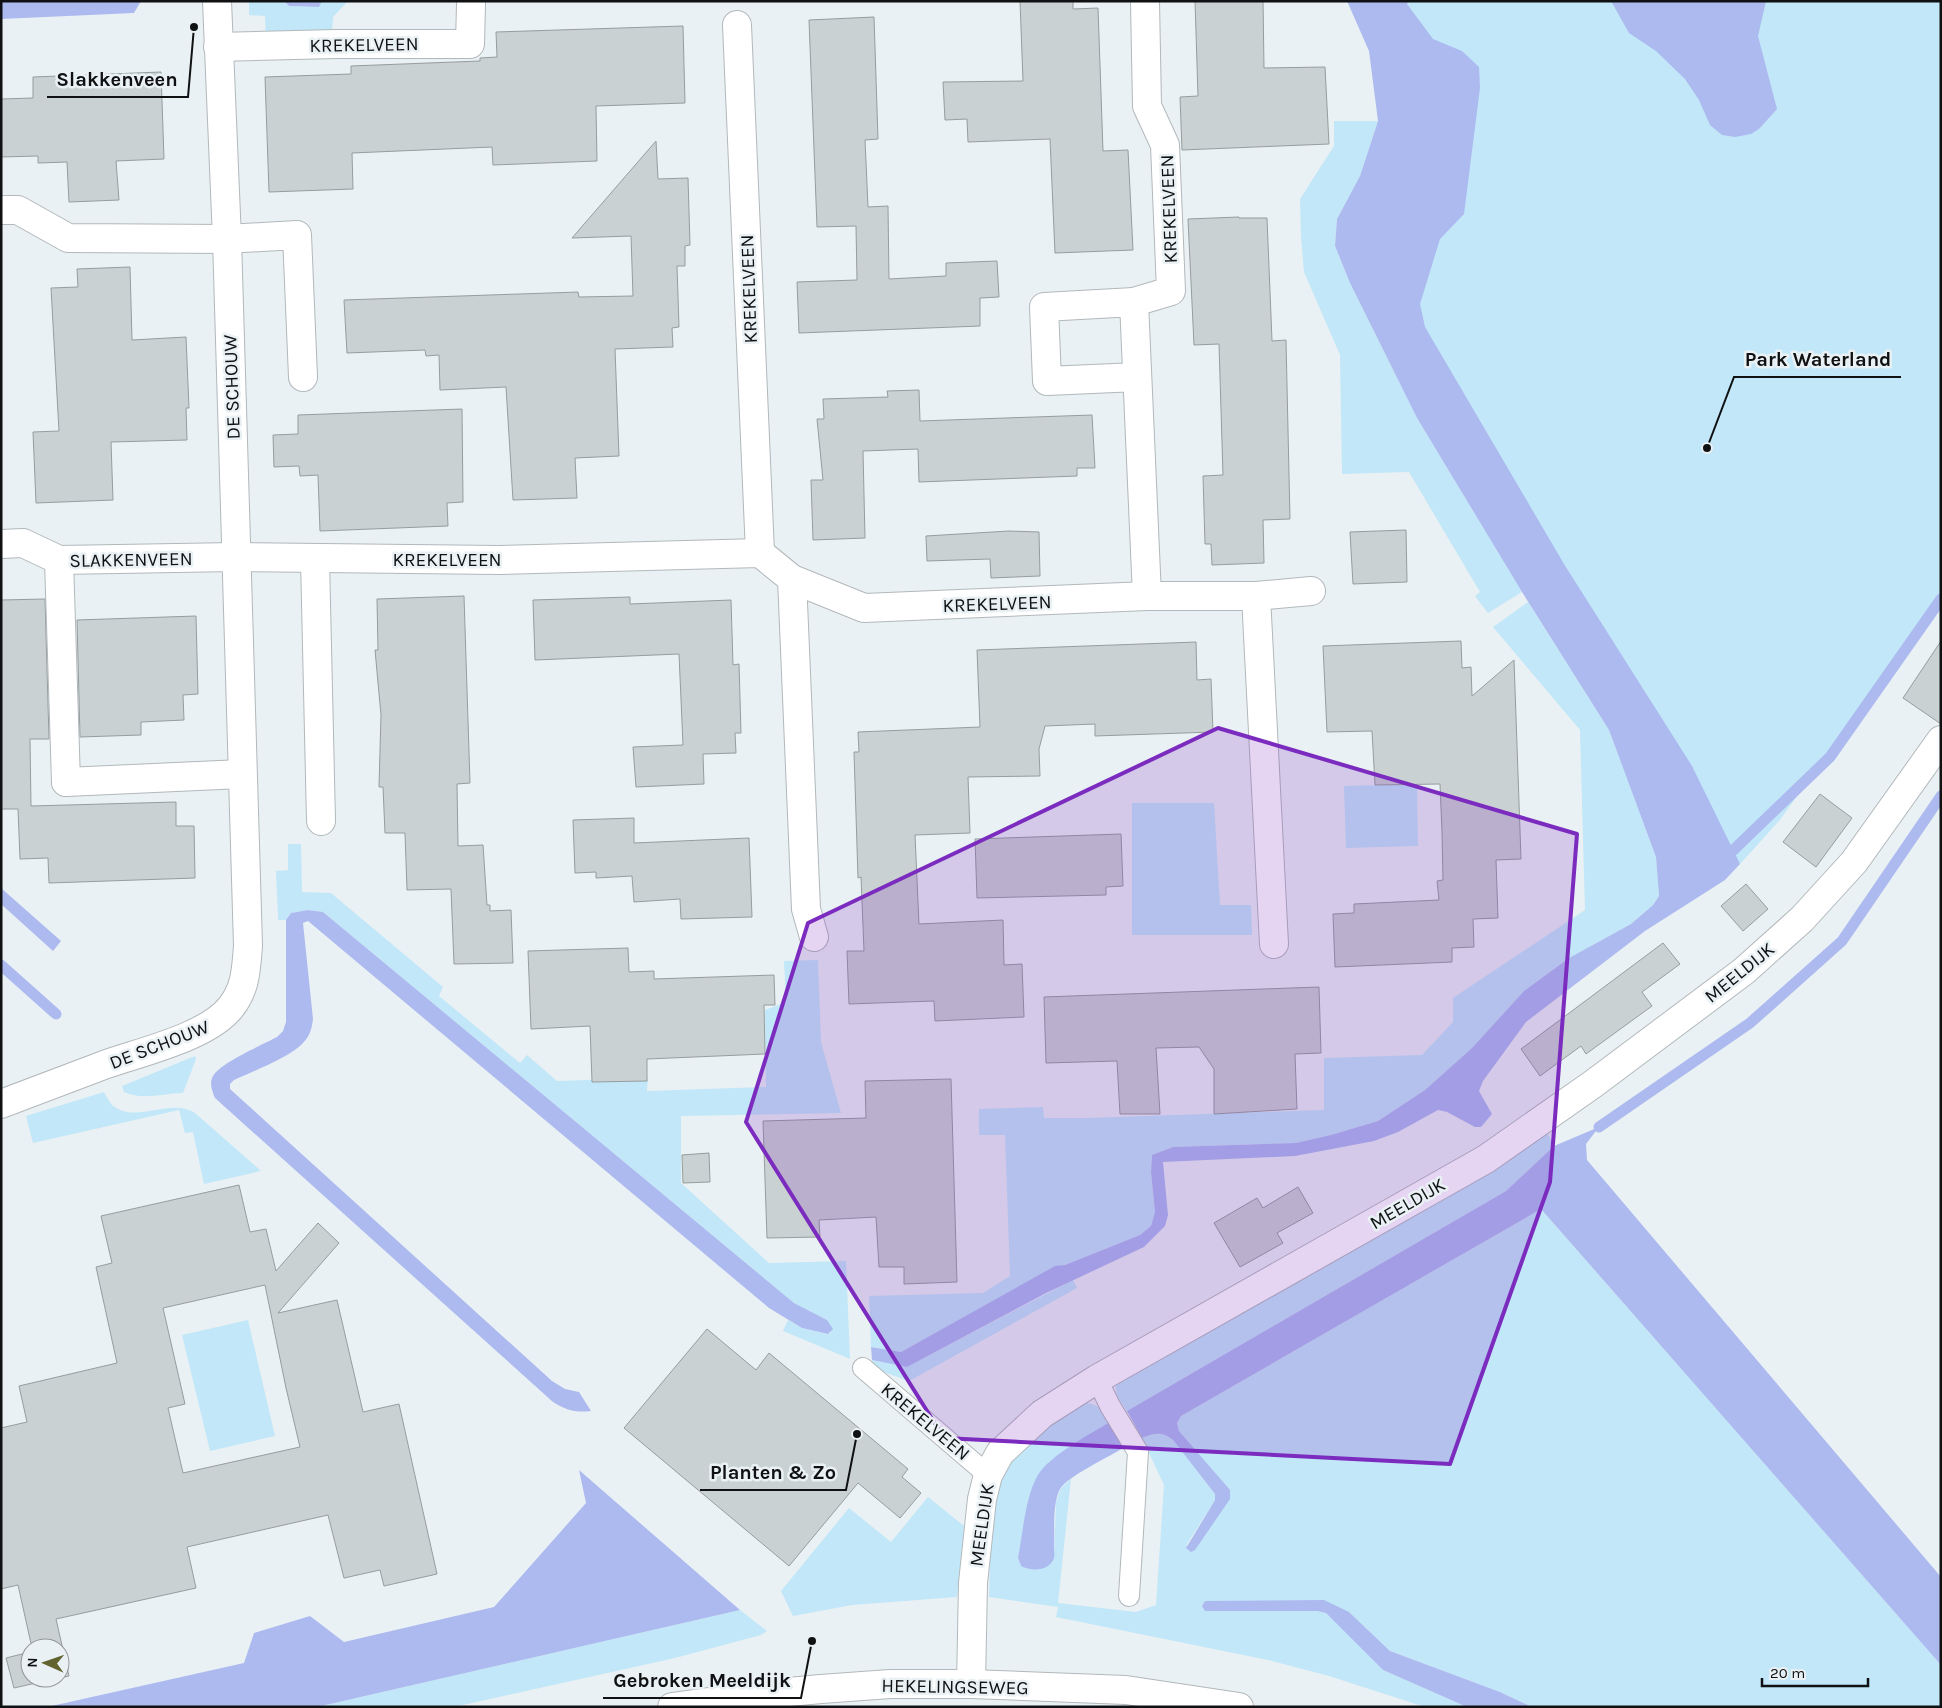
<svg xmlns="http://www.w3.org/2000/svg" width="1942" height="1708" viewBox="0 0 1942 1708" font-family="Karla,sans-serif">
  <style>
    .green { fill: #c1e7f8 }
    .water { fill: #adbaef }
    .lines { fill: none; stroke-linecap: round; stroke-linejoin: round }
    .stream { stroke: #adbaef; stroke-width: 11 }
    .building { fill: #cad1d2; stroke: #969d9e; fill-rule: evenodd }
    .service-casing { stroke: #b2b8bb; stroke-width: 22 }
    .pedestrian-casing { stroke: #b2b8bb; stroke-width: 30 }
    .minor-casing { stroke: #b2b8bb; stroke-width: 30 }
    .tertiary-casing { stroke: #b2b8bb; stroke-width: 30 }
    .secondary-casing { stroke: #b2b8bb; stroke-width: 30 }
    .service { stroke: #fff; stroke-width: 20 }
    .pedestrian { stroke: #fff; stroke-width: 28 }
    .minor { stroke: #fff; stroke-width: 28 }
    .tertiary { stroke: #fff; stroke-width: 28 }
    .secondary { stroke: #fff; stroke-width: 28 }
    .marked { fill: #7b2cbf; fill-opacity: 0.2; stroke: #7b2cbf; stroke-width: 4; stroke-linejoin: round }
    .labels { text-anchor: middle; stroke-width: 5; stroke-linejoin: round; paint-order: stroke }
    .street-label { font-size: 19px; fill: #0f1112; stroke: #eaf1f4 }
    .leader { fill: none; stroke: #0f1112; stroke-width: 2 }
    .callout-dot { fill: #0f1112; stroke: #eaf1f4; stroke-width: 2 }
    .callout-label { font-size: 20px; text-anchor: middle; font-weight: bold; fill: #0f1112; stroke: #eaf1f4; stroke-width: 5; stroke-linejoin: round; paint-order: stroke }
  </style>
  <rect width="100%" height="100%" fill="#eaf1f4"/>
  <!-- green -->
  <g class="green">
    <path d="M249,1H284L289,6L319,7L322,1H348L333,17L332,32L266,37L265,16L249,15Z"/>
    <path d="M1367,1H1941V599L1830,757L1811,777L1779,821L1740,864L1388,298L1414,150Z"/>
    <path d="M1334,121H1378L1360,176L1337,219L1335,246L1350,283L1417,418L1522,592L1488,613L1475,596L1480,592L1409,472L1342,474L1340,355L1304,272L1301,237L1300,199L1334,146Z"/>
    <path d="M1528,602L1609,730L1656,857L1659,896L1653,905L1631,924L1569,958L1524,991L1472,1048L1425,1090L1378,1121L1331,1135L1296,1143L1173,1147L1152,1155L1151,1172L1155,1212L1151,1226L1140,1235L1065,1265L1055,1267L901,1352L871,1347L869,1296L983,1293L1010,1276L1005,1135H979V1109L1043,1107L1044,1118H1087L1324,1110V1058L1422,1055L1453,1022V998L1585,910L1580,730L1493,627Z"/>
    <path d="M1417,784L1418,846L1346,848L1344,786Z"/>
    <path d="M1132,803H1214L1220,905H1251L1252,935H1132Z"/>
    <path d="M288,844H301L302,892L331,893L443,987L439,996L520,1063L527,1055L557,1081L648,1078L647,1091L766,1087L765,1010L786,1002L784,961L818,960L821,1042L841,1113L681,1116V1183L769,1263L846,1261L850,1359L783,1331L788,1320L802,1328L827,1334L831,1333L827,1320L794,1303L323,912L308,910L291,913L286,920H278L276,871L288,870Z"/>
    <path d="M195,1056L196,1059L183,1093C163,1093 143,1101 124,1092L122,1086Z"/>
    <path d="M104,1092C106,1096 109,1101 112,1105C136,1125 170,1097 195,1113L261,1171L204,1184L193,1132L185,1133L179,1110L33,1143L26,1116Z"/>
    <path d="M1546,1131L1554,1146L1506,1191L1127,1411L1117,1396L1115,1382Z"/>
    <path d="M1541,1209L1941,1665V1707H1532L1500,1692L1390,1651L1349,1612L1317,1611L1326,1613L1339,1625L1383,1670L1467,1707H1425L1329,1676L1268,1660L1056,1617L1058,1607L989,1597C991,1548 986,1486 1022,1448C1040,1429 1061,1416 1082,1402C1099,1405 1101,1407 1110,1422L1049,1462L1032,1488L1018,1558L1021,1566L1054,1558L1056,1502L1061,1488L1071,1479L1058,1603L1136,1612L1156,1605L1164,1485L1142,1438C1154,1433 1162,1431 1173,1440L1215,1494V1500L1187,1544L1188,1550L1230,1491L1179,1431L1177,1423L1181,1416Z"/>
    <path d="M1073,1280L1077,1288L909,1381L872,1368V1360L907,1367Z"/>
    <path d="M248,1320L275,1436L210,1451L182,1335Z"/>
    <path d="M928,1497L964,1526L957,1597L852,1605L793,1616L781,1591L849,1508L891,1542Z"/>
    <path d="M740,1610L767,1631L761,1635L675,1658L454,1707H317Z"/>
  </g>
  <!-- water -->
  <g class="water">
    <path d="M1,1H141L134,13L1,19Z"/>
    <path d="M284,1H322L319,7L289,6Z"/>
    <path d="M1347,1H1408L1407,4L1433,39L1462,51L1479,67L1480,88L1464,214L1440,239L1420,304L1425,327L1564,564L1692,766L1740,864L1725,880L1645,931L1526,1022L1483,1081L1479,1091L1492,1114L1481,1127H1475L1447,1112L1438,1110L1398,1132L1374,1141L1295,1156L1163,1162L1168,1215L1165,1226L1144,1247L1046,1293L907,1367L872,1360L871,1347L901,1352L1055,1266L1065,1265L1140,1235L1151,1226L1155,1212L1151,1172L1152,1155L1173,1147L1296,1143L1331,1135L1378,1121L1425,1090L1472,1048L1524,991L1569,958L1631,924L1653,905L1659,896L1656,857L1609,730L1522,592L1417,418L1350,283L1335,246L1337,219L1360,176L1378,121L1369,51Z"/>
    <path d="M1611,1H1766L1758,36L1777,109L1759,129L1751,134L1735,137L1722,135L1710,125L1699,100L1685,79L1656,51L1629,33Z"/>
    <path d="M1,888L61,941L53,951L1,904Z"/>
    <path d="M308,910L323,912L794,1303L827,1320L833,1329L828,1334L802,1328L769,1308L308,921L303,923L313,1019C312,1028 310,1036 303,1043C289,1058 253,1071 234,1080L230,1084V1089L552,1381L565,1389L579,1392L591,1411C575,1413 566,1410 553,1402L215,1098C212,1091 209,1083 213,1076C220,1063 262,1045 277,1037L283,1031L286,1022V920L291,913Z"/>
    <path d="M1599,1127L1586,1144L1587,1160L1941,1577V1665L1541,1209L1181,1416L1177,1423L1179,1431L1230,1490V1499L1195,1550L1191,1552L1186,1548L1215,1500V1494L1173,1440C1162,1431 1154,1433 1142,1438L1127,1411L1506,1191L1554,1146Z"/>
    <path d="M1110,1422L1125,1447C1111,1456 1068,1476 1060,1489C1052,1505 1055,1528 1054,1546C1054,1549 1055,1555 1054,1558C1049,1572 1031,1571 1021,1566L1018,1558C1023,1533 1025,1497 1038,1475C1049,1456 1090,1434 1110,1422Z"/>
    <path d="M579,1470L740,1610L317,1707H47L244,1663L254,1633L310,1616L344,1642L494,1607L586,1503Z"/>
    <path d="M1324,1600L1349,1612L1390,1651L1500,1692L1532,1707H1467L1383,1670L1326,1613L1317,1611H1205L1202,1606L1205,1601Z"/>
  </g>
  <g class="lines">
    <!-- stream -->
    <g class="stream">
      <path d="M1722,861L1830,757L1941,599"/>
      <path d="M1,965L56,1014"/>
      <path d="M1599,1127L1750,1023L1842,941L1941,796"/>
    </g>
  </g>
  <!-- building -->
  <g class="building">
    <path d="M1020,1H1073V9L1098,8L1103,151L1128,150L1133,250L1055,253L1050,139L968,142L967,119L945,120L943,82L1023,81Z"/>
    <path d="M1195,1H1263L1264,68L1325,67L1329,144L1182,150L1180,97L1198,96Z"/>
    <path d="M874,17L878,139L865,140L868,207L888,206L889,279L946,276V263L997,261L999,297L980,298V326L799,333L797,282L857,280L856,226L817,227L809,20Z"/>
    <path d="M683,26L685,103L596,106L597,161L493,165L492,147L352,153L353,189L269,192L265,77L351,74V66L480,61V58L497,57L496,32Z"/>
    <path d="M161,72L164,159L116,161L119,200L69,202L67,162L38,163V156L1,157V99L33,98V77Z"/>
    <path d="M656,141L658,179L688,178L690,245L685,246V266H677L679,327L672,328L673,347L615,349L619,456L575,458L577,498L513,500L506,387L440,390L439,355L426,356L425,350L347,353L344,300L578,292L579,297L633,296L631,236L572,238Z"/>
    <path d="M1239,217V218H1267L1272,341L1286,340L1290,519L1263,520L1264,563L1212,565L1211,544H1205L1203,476L1223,475L1219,344L1194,345L1188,219Z"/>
    <path d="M130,267L132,340L186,337L189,408H186L187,440L111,442L113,500L36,503L33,432L59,431L51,288L78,287L77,269Z"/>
    <path d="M919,390L920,421L1092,415L1095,468H1077V476L919,482L918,449L863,451L865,538L813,540L811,480H823L817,419H824L823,399L888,397L887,391Z"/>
    <path d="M462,409L463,502L447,503L448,526L320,531L318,475L300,476L299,466L274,467L273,435L298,434V415Z"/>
    <path d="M1406,530L1407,582L1353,584L1350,532Z"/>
    <path d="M1009,531L1039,532L1040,576L991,578L990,559L927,561L926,536Z"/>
    <path d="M464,596L470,783L457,784L458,846L483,845L487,905H490V911L511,910L513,963L454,964L451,889L407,890L405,833H385L383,787H379L381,715L375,650H378L377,599Z"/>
    <path d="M630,597V604L731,600L733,665L739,664L741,733H735L736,753L703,754L704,784L636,787L633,747L683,745L679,654L535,660L533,600Z"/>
    <path d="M45,599L49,739H30L31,806L176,802V826H194L195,878L49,883L48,858L20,859L18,809H1V600Z"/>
    <path d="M196,616L198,694L183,695L184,720L141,722V735L80,737L77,620Z"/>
    <path d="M1461,641L1462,668L1471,667L1472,696L1514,660L1521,859L1496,860L1498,918L1473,919L1474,947L1452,948V962L1335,967L1333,914L1354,913V904L1439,900L1437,881L1443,880L1442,832L1440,784L1375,785L1372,731L1327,732L1323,646Z"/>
    <path d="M1941,641V724L1903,698Z"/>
    <path d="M1196,642L1197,680L1211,679L1213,732L1095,736V724L1045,726L1039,749L1040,776L968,777L970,833L915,835L919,924L1003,920L1004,965L1022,964L1024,1017L935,1021L934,1001L849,1004L847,951H864L861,877L858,878L854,752H859L858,732L980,727L977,650Z"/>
    <path d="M1820,794L1852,818L1816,867L1783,842Z"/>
    <path d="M634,818V843L749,838L752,917L681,919L680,899L634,902L632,876L596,878V872L575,873L573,820Z"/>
    <path d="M1121,834L1123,886L1106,887V895L977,898L975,839Z"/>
    <path d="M1746,884L1768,909L1743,931L1721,906Z"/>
    <path d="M1663,943L1680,964L1642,992L1652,1006L1586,1054L1581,1046L1540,1076L1521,1049Z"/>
    <path d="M628,948L629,972L654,971V979L774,975L775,1005H764L765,1054L647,1059V1081L592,1082L590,1026L531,1029L528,951Z"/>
    <path d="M1319,987L1321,1053L1295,1054L1297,1109L1214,1114V1069L1199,1047L1156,1048L1160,1114H1120L1117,1061L1046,1063L1044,997Z"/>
    <path d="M951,1079L957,1282L904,1284V1267H879L876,1217L819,1220L820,1237L767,1238L763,1121L866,1118L865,1081Z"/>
    <path d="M709,1153L710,1182L683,1183L682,1155Z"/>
    <path d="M239,1185L250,1232L266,1229L276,1271L318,1223L339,1243L278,1313L337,1300L363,1412L399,1404L437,1574L384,1586L380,1570L344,1578L328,1515L187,1547L196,1588L56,1619L69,1676L60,1678V1648H32L18,1585L1,1589V1428L27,1422L19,1386L117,1363L96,1267L112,1263L101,1216ZM265,1285L286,1388L300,1447L183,1473L168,1408L185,1404L163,1308Z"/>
    <path d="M1298,1187L1313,1213L1277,1233L1283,1243L1240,1267L1214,1223L1257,1198L1263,1208Z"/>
    <path d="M707,1329L756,1370L769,1353L908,1469L902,1477L921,1493L900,1518L858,1483L789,1566L624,1428Z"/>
    <path d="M30,1652V1678H58L14,1688L6,1658Z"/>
  </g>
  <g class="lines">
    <!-- service casing -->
    <g class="service-casing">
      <g id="service">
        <path d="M863,1368L988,1475"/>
        <path d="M1097,1379L1110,1406L1138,1452L1129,1596"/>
      </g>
    </g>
    <!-- pedestrian casing -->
    <g class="pedestrian-casing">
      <g id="pedestrian">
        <path d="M218,47L336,44H470L471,4"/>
        <path d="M1134,302L1171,291L1165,145L1147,106L1145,1"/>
        <path d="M59,560L66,782"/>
      </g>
    </g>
    <!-- minor casing -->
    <g class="minor-casing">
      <g id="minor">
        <path d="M737,25L760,553"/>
        <path d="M1,210H18L68,238L227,239L297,235L303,377"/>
        <path d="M1137,377L1047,381L1044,307L1134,302L1147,596"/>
        <path d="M1,544L23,543L59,560L235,557L499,560L760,553L792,579L864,608L1147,596H1256L1311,591"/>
        <path d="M315,559L321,821"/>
        <path d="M792,579L806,909L814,937"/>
        <path d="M1256,596L1274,944"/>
        <path d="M66,782L242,774"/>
        <path d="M971,1684L973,1583L982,1499L988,1475L1000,1453L1042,1414L1097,1379L1486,1159L1593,1084L1744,971L1802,919L1854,862L1941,740"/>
      </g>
    </g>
    <!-- tertiary casing -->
    <g class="tertiary-casing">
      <path id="tertiary" d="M1,1104C36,1091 70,1078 104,1065C140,1052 208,1037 231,1007C246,988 246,969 248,946L227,239L217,1"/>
    </g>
    <!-- secondary casing -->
    <g class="secondary-casing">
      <path id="secondary" d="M672,1707L767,1694L821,1689L890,1684H971L1126,1690L1239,1707"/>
    </g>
    <!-- service -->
    <use href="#service" class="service"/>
    <!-- pedestrian -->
    <use href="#pedestrian" class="pedestrian"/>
    <!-- minor -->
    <use href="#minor" class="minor"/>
    <!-- tertiary -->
    <use href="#tertiary" class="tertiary"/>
    <!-- secondary -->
    <use href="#secondary" class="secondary"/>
  </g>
  <!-- marked area -->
  <path class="marked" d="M1218,728L1577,834L1550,1182L1450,1464L944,1438L746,1122L808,923Z"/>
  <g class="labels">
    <!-- street labels -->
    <g class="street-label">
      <text transform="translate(364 44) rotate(-1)" y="7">KREKELVEEN</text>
      <text transform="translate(1168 209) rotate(-92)" y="7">KREKELVEEN</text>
      <text transform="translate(748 289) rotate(-92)" y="7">KREKELVEEN</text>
      <text transform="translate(231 387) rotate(-92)" y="7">DE SCHOUW</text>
      <text transform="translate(131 559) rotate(-1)" y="7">SLAKKENVEEN</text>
      <text x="447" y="566">KREKELVEEN</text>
      <text transform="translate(997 603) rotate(-2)" y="7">KREKELVEEN</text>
      <text transform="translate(1739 972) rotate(-39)" y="7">MEELDIJK</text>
      <text transform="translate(159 1044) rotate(-21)" y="7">DE SCHOUW</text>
      <text transform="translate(1407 1203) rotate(-30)" y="7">MEELDIJK</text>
      <text transform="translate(926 1421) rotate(40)" y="7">KREKELVEEN</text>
      <text transform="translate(981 1525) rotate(-82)" y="7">MEELDIJK</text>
      <text transform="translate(955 1686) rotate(1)" y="7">HEKELINGSEWEG</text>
    </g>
  </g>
  <!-- callouts -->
  <path class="leader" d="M194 27L188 97H47M1707 448L1734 377H1901M857 1434L846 1490H700M812 1641L801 1698H603"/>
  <g class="callout-dot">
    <circle cx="194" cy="27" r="5"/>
    <circle cx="1707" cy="448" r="5"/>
    <circle cx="857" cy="1434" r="5"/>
    <circle cx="812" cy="1641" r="5"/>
  </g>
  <g class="callout-label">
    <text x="117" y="86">Slakkenveen</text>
    <text x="1818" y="366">Park Waterland</text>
    <text x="773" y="1479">Planten &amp; Zo</text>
    <text x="702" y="1687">Gebroken Meeldijk</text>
  </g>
  <!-- border -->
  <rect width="1942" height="1708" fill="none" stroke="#0f1112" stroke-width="5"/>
  <!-- north arrow -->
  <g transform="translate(45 1663) rotate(272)"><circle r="24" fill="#eaf1f4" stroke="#92979a"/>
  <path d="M0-4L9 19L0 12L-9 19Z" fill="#636330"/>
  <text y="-8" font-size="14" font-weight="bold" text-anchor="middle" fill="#0f1112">N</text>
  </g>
  <!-- scale -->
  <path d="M1762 1678v8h106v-8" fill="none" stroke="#0f1112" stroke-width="2.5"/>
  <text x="1770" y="1678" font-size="15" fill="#0f1112" stroke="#eaf1f4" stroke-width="4" paint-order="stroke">20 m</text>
</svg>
